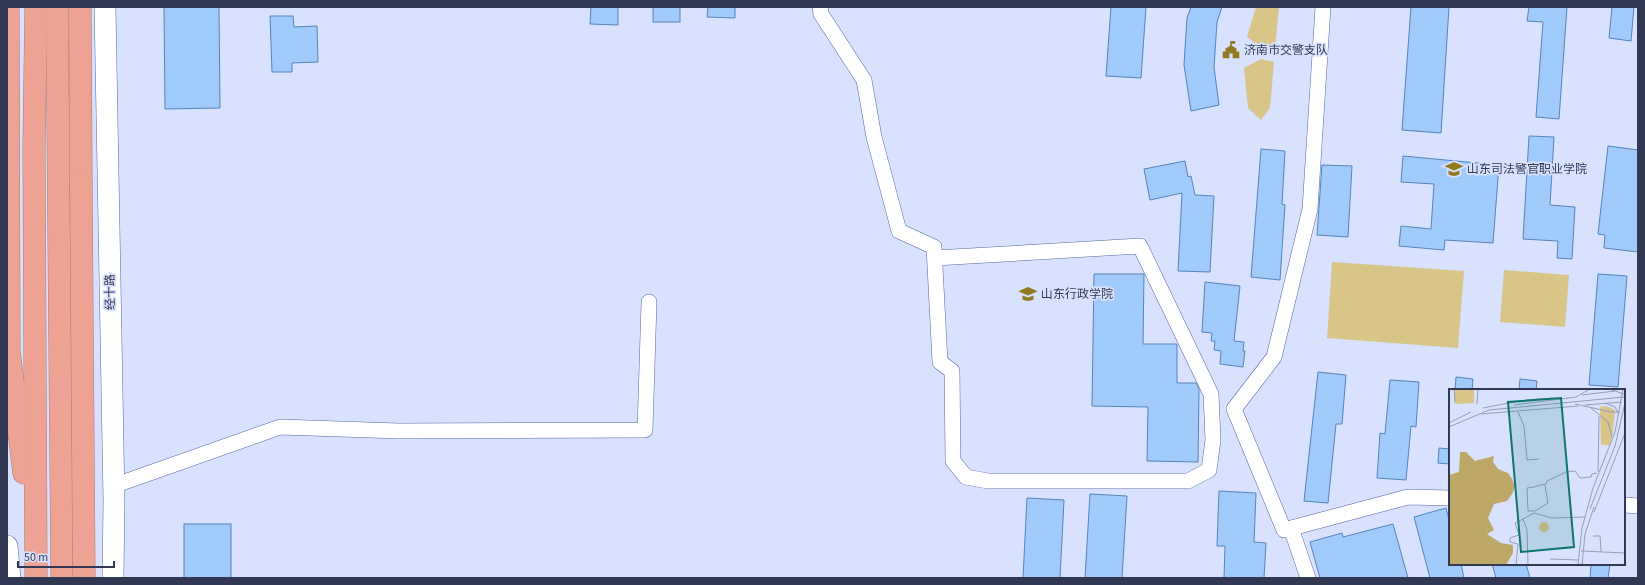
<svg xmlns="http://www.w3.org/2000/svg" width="1645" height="585" viewBox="0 0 1645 585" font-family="'Source Sans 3','Noto Sans SC',sans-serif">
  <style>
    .green { fill: #d9c588 }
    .building { fill: #a1cbfb; stroke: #5385bc }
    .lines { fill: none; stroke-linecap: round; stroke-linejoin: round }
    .street-casing { stroke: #5666a4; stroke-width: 16 }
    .secondary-casing { stroke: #5666a4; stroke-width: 22 }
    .highway-casing { stroke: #ab7d7d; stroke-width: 23 }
    .street { stroke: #fff; stroke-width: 15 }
    .secondary { stroke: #fff; stroke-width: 21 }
    .highway { stroke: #eda293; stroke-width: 22 }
    .highway-bridge-casing { stroke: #ab7d7d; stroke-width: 23; stroke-linecap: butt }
    .highway-bridge { stroke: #eda293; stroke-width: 22 }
    .labels { text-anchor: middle; stroke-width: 3.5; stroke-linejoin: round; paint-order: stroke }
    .poi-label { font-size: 12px; fill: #303854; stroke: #d8e1fd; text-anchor: start }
    .street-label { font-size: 12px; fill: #303854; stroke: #d8e1fd }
    .inset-road { fill: none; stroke: #959db9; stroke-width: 1 }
    .view { fill: #0f766e; fill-opacity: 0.15; stroke: #0f766e; stroke-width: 2 }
    .inset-edge { fill: none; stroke: #303854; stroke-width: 2 }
  </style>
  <rect width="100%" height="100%" fill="#d8e1fd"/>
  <!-- green -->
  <g class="green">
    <path d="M1256,7H1279L1275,48H1262L1247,37Z"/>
    <path d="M1261,59L1274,62L1270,108L1261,120L1248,108L1244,68Z"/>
    <path d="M1332,262L1464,271L1458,348L1327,338Z"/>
    <path d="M1504,270L1569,275L1565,327L1500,322Z"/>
  </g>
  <!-- building -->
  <g class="building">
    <path d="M164,7H219L220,108L165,109Z"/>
    <path d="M591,7H618V25L590,24Z"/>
    <rect x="653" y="7" width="27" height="15"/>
    <path d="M708,7H735V18L707,17Z"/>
    <path d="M1111,7H1146L1141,78L1106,76Z"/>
    <path d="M1191,7H1222L1217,22L1214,67L1219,105L1191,111L1184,65L1187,18Z"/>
    <path d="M1411,7H1449L1441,133L1402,130Z"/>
    <path d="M1529,7H1567L1559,119L1536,117L1543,22L1527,21Z"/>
    <path d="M1612,7H1634L1631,41L1609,38Z"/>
    <path d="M270,16H293L294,27L317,26L318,62L292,63V72H272Z"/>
    <path d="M1529,136L1554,137L1550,205L1575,207L1572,259L1557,258L1558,241L1523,239Z"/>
    <path d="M1608,146L1638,150V252L1604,248L1605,235L1598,234Z"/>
    <path d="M1261,149L1285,151L1282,204L1285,205L1280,280L1251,277Z"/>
    <path d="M1403,156L1499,165L1493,243L1445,240L1444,250L1399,246L1401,226L1431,229L1434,184L1401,182Z"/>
    <path d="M1185,161L1188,177L1191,176L1195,195L1214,196L1210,272L1178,271L1182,193L1150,200L1144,169Z"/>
    <path d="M1322,165L1352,166L1348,237L1317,235Z"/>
    <path d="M1094,274H1144L1143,344H1177V383H1196L1199,389L1198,462L1147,461L1148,407L1092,406Z"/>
    <path d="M1598,274L1627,276L1618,387L1589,385Z"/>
    <path d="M1205,282L1240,286L1234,341L1244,342L1243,351H1245L1243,367L1220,364L1221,351L1214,350L1215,341H1211L1212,333L1202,332Z"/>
    <path d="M1318,372L1346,375L1342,424H1336L1328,503L1304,501Z"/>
    <path d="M1456,377L1473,379L1472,390H1455Z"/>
    <path d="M1520,379L1537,381L1536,390H1519Z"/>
    <path d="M1390,380L1419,382L1416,427L1411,426L1406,480L1377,478L1380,433L1385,434Z"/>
    <path d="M1439,448L1450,449V464L1438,463Z"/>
    <path d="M1219,491L1256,493L1254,542L1266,543L1264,578H1224L1225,546H1217Z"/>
    <path d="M1090,494L1127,496L1122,578H1085Z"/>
    <path d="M1027,498L1064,500L1060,578H1023Z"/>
    <path d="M1446,508L1450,524V564H1461L1464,578H1430L1414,517Z"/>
    <rect x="184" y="524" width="47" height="54"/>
    <path d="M1393,524L1408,578H1320L1310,542L1342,533L1343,537Z"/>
    <path d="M1492,564H1526L1530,578H1496Z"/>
    <path d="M1591,564H1610L1608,578H1590Z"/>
  </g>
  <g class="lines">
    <!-- street casing -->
    <g class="street-casing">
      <g id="street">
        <path d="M820,7L821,14L864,80L874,137L899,231L934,247L940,362L952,371L953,461L966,477L988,481H1188L1209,470L1213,440L1211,394L1140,246L935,258"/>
        <path d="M1323,7L1310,209L1274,357L1234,409L1284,530L1408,497L1450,498"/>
        <path d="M113,486L280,427L399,431L645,430L649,302"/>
        <path d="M1624,505L1638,506"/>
        <path d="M1291,528L1308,578"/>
      </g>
    </g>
    <!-- secondary casing -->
    <g class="secondary-casing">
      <g id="secondary">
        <path d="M105,7L114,500L113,578"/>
        <path d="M7,546L10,578"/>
      </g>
    </g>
    <!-- highway casing -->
    <g class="highway-casing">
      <g id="highway">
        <path d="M8,7L9,351L24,473"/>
        <path d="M36,7L34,147L36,578"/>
        <path d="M57,7L62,578"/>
        <path d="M80,7L81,181"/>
      </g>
    </g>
    <!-- street -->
    <use href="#street" class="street"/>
    <!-- secondary -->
    <use href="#secondary" class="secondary"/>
    <!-- highway -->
    <use href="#highway" class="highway"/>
    <!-- highway-bridge casing -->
    <g class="highway-bridge-casing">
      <path id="highway-bridge" d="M81,181L84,578"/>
    </g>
    <!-- highway-bridge -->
    <use href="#highway-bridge" class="highway-bridge"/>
  </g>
  <!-- icons -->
  <defs>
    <g id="civic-bare" transform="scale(1.38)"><path d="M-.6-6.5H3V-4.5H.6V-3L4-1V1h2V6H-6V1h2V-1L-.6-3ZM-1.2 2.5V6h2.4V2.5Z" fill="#937a20" stroke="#d8e1fd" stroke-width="2.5" paint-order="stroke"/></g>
    <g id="university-bare" transform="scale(1.38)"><path d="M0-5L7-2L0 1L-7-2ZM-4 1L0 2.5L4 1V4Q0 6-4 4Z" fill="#937a20" stroke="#d8e1fd" stroke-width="2.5" paint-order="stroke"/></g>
  </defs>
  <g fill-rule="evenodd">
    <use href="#civic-bare" x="1231" y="50"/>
    <use href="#university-bare" x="1454" y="169"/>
    <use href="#university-bare" x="1028" y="294"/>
  </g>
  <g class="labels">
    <!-- poi labels -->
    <g class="poi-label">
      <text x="1244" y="54">济南市交警支队</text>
      <text x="1467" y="173">山东司法警官职业学院</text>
      <text x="1041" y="298">山东行政学院</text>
    </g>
    <!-- street labels -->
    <g class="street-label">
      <text transform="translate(110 292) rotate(-91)" y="4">经十路</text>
    </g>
  </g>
  <!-- overview -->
  <g transform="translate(1449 389)">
    <rect width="176" height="176" fill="#d8e1fd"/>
    <path d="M5,0H25V14L6,15ZM157,17L166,21L164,42L161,56H152L151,18ZM90 138a5 5 0 1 1 10 0a5 5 0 1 1-10 0Z" fill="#d9c588"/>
    <path d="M11,63H17L26,72L45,67L44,73L49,80L59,84L63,90L66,98L63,105L58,112L45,115L39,129L45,141L38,145L52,154L64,156V164L57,176H0V86L10,83Z" fill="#bda868"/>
    <path class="inset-road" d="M5,0L6,13M160,0L175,5M133,6L166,2M76,11L104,9M156,14L166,18L169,24M28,15L29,0M126,15L162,23H171M65,16L127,8L141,0M136,16L173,13M34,19L75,11M142,19L159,33L163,48M69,23L75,37L78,71L90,70M32,25L129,17M0,34L22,23M0,38L40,21L175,8M149,83L150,27M96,96L99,114L86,122H79L78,99L86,98L87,97L97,95L98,92L117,83L126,82L131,89L142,88L143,85L148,84M141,120L166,57L176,14M145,123L176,44M144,147H151L152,163M132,162L176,164M101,170L129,171M67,176L69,155L61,153V149L70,146L66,134L74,130M79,176L78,141L74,130L85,124L103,129L136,128M129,176L133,139L144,99L166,43L174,0M133,176L136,145L145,118"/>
    <path class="view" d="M112,9L125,158L72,163L59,13Z"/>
    <rect width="176" height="176" class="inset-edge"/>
  </g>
  <!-- border -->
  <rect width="1645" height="585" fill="none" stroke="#303854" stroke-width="16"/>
  <!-- scale -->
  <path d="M18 561v6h96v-6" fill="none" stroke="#303854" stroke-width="2"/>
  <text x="24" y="561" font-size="12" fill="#303854" stroke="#d8e1fd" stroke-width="3" paint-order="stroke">50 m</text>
</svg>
